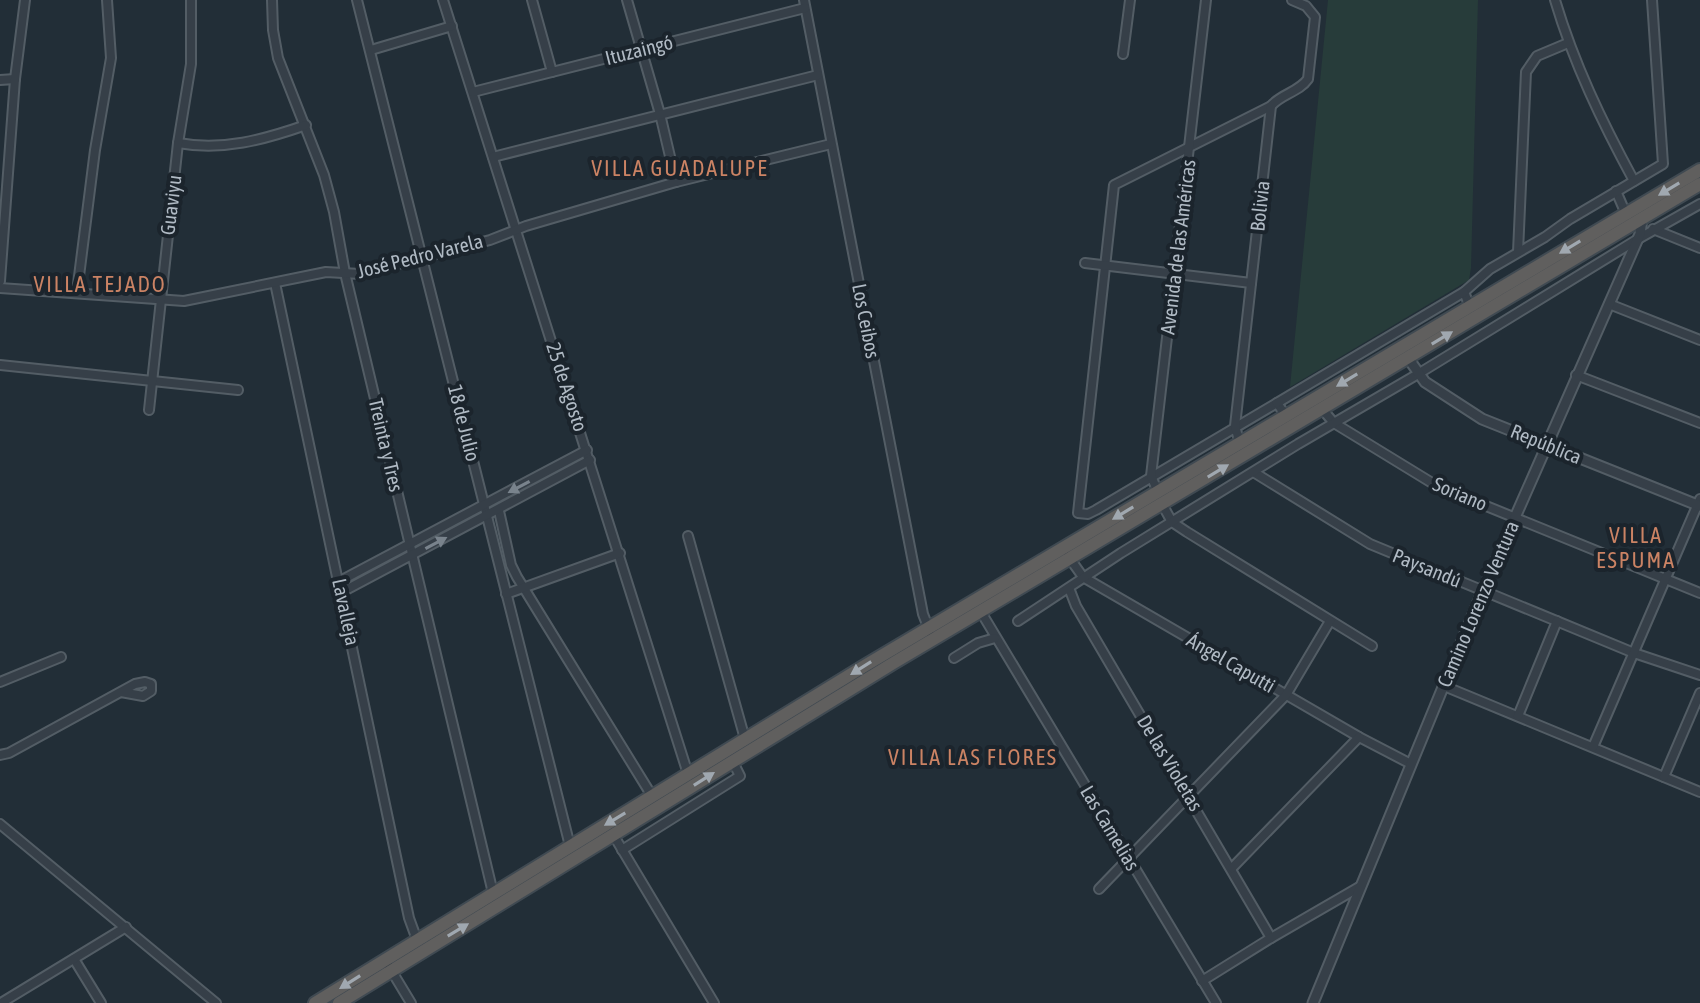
<svg xmlns="http://www.w3.org/2000/svg" width="1700" height="1003" viewBox="0 0 1700 1003" font-family="'Asap Condensed',sans-serif">
  <style>
    .pitch { fill: #273c3a }
    .lines { fill: none; stroke-linecap: round; stroke-linejoin: round }
    .minor-casing { stroke: #535d65; stroke-width: 12 }
    .tertiary-casing { stroke: #535d65; stroke-width: 13 }
    .trunk-casing { stroke: #404a52; stroke-width: 16 }
    .minor { stroke: #363f48; stroke-width: 8 }
    .tertiary { stroke: #363f48; stroke-width: 9 }
    .trunk { stroke: #605f5e; stroke-width: 12 }
    .oneway { fill: #a0a8b0 }
    .oneway2 { fill: #79838c }
    .labels { text-anchor: middle; stroke-width: 8; stroke-linejoin: round; paint-order: stroke }
    .street-label { font-size: 20px; fill: #b0bac4; stroke: #1b242c }
    .neighbourhood-label { font-size: 22px; letter-spacing: 2px; fill: #cb8364; stroke: #1b242c }
  </style>
  <rect width="100%" height="100%" fill="#222e37"/>
  <!-- pitch -->
  <path class="pitch" d="M1328,0H1478L1471,268L1469,280L1290,387Z"/>
  <g class="lines">
    <!-- minor casing -->
    <g class="minor-casing">
      <g id="minor">
        <path d="M272,0L273,30L278,58L324,175L334,212L345,273L493,893"/>
        <path d="M357,0L570,846"/>
        <path d="M443,0L688,774"/>
        <path d="M532,0L552,72"/>
        <path d="M627,0L660,114L676,182"/>
        <path d="M804,0L923,614L930,632"/>
        <path d="M1555,0C1574,64 1602,122 1634,181"/>
        <path d="M371,50L452,26"/>
        <path d="M1123,54L1130,0"/>
        <path d="M0,80L15,79"/>
        <path d="M473,92L805,8"/>
        <path d="M1271,106L1114,185L1078,513L1088,514L1096,510L1277,403L1286,416"/>
        <path d="M178,143C223,151 263,140 306,125"/>
        <path d="M493,157L818,75"/>
        <path d="M1616,191L1626,214"/>
        <path d="M1653,229L1700,248"/>
        <path d="M1518,252L1526,72L1537,56L1568,43"/>
        <path d="M1085,263L1251,283"/>
        <path d="M0,281L15,79L25,0"/>
        <path d="M275,283L409,918L417,940"/>
        <path d="M0,288L184,301L326,272L360,274L490,240L526,226L676,182L831,144"/>
        <path d="M77,292L95,150L111,58L107,0"/>
        <path d="M1609,304L1700,340"/>
        <path d="M1470,307L1464,292L1490,269L1545,237L1570,219L1663,164L1652,0"/>
        <path d="M0,365L238,390"/>
        <path d="M1576,375L1700,423"/>
        <path d="M1277,403L1464,292"/>
        <path d="M1322,409L1334,423L1437,486L1700,593"/>
        <path d="M149,410L178,143L191,64V0"/>
        <path d="M1240,444L1235,426L1271,106C1281,94 1299,92 1308,79L1315,17L1306,6L1292,0"/>
        <path d="M1255,473L1370,544L1634,653L1700,675"/>
        <path d="M1158,492L1151,476L1206,0"/>
        <path d="M1162,504L1172,522L1187,532L1372,646"/>
        <path d="M499,511L511,565L517,577L652,796"/>
        <path d="M688,536L745,739"/>
        <path d="M1068,556L1083,577L1359,737L1411,764"/>
        <path d="M340,581L587,450"/>
        <path d="M1069,588L1076,606L1271,938"/>
        <path d="M342,592L590,460"/>
        <path d="M506,594L620,553"/>
        <path d="M981,612L1216,1003"/>
        <path d="M1018,621L1121,553L1298,444L1418,374L1638,239L1700,204"/>
        <path d="M954,658L978,643L995,638"/>
        <path d="M0,682L61,657"/>
        <path d="M1444,686L1700,792"/>
        <path d="M1518,716L1557,621"/>
        <path d="M1593,747L1700,499"/>
        <path d="M0,755L9,753L135,684L145,682L151,684V691L143,696L121,692"/>
        <path d="M1664,777L1700,693"/>
        <path d="M0,824L216,1003"/>
        <path d="M614,836L714,1003"/>
        <path d="M622,850L740,776L733,762"/>
        <path d="M1232,868L1359,737"/>
        <path d="M1099,889L1286,695L1330,621"/>
        <path d="M74,959L101,1003"/>
        <path d="M385,960L411,1003"/>
        <path d="M1202,981L1271,938L1361,886"/>
        <path d="M1,1003L126,927"/>
      </g>
    </g>
    <!-- tertiary casing -->
    <g class="tertiary-casing">
      <g id="tertiary">
        <path d="M1408,358L1425,382L1482,419L1700,506"/>
        <path d="M1313,1003L1483,590L1640,234L1642,219"/>
      </g>
    </g>
    <!-- trunk casing -->
    <g class="trunk-casing">
      <g id="trunk">
        <path d="M315,1003L866,665L1700,170"/>
        <path d="M339,1003L895,662L1700,184"/>
      </g>
    </g>
    <!-- minor -->
    <use href="#minor" class="minor"/>
    <!-- tertiary -->
    <use href="#tertiary" class="tertiary"/>
    <!-- trunk -->
    <use href="#trunk" class="trunk"/>
  </g>
  <!-- one-way arrows -->
  <defs><path id="oneway-solid" d="M-6-.8H1V-3.2L6.5 0L1 3.2V.8H-6Z" transform="scale(2)"/></defs>
  <g class="oneway">
    <use href="#oneway-solid" transform="translate(1669 189) rotate(149)"/>
    <use href="#oneway-solid" transform="translate(1570 247) rotate(149)"/>
    <use href="#oneway-solid" transform="translate(1442 338) rotate(-31)"/>
    <use href="#oneway-solid" transform="translate(1347 380) rotate(149)"/>
    <use href="#oneway-solid" transform="translate(1218 471) rotate(-31)"/>
    <use href="#oneway-solid" transform="translate(1123 513) rotate(149)"/>
    <use href="#oneway-solid" transform="translate(861 668) rotate(148)"/>
    <use href="#oneway-solid" transform="translate(704 779) rotate(-32)"/>
    <use href="#oneway-solid" transform="translate(615 819) rotate(149)"/>
    <use href="#oneway-solid" transform="translate(458 930) rotate(-31)"/>
    <use href="#oneway-solid" transform="translate(350 982) rotate(148)"/>
  </g>
  <g class="oneway2">
    <use href="#oneway-solid" transform="translate(519 487) rotate(152)"/>
    <use href="#oneway-solid" transform="translate(436 543) rotate(-28)"/>
  </g>
  <g class="labels">
    <!-- street labels -->
    <g class="street-label">
      <text transform="translate(639 50) rotate(-14)" y="7">Ituzaingó</text>
      <text transform="translate(171 205) rotate(-83)" y="7">Guaviyu</text>
      <text transform="translate(1260 206) rotate(-84)" y="7">Bolivia</text>
      <text transform="translate(1178 247) rotate(-83)" y="7">Avenida de las Américas</text>
      <text transform="translate(420 256) rotate(-14)" y="7">José Pedro Varela</text>
      <text transform="translate(866 321) rotate(79)" y="7">Los Ceibos</text>
      <text transform="translate(567 387) rotate(72)" y="7">25 de Agosto</text>
      <text transform="translate(464 423) rotate(76)" y="7">18 de Julio</text>
      <text transform="translate(1546 444) rotate(22)" y="7">República</text>
      <text transform="translate(386 445) rotate(77)" y="7">Treinta y Tres</text>
      <text transform="translate(1460 494) rotate(23)" y="7">Soriano</text>
      <text transform="translate(1427 568) rotate(22)" y="7">Paysandú</text>
      <text transform="translate(1478 604) rotate(-67)" y="7">Camino Lorenzo Ventura</text>
      <text transform="translate(346 612) rotate(78)" y="7">Lavalleja</text>
      <text transform="translate(1231 663) rotate(30)" y="7">Ángel Caputti</text>
      <text transform="translate(1170 763) rotate(59)" y="7">De las Violetas</text>
      <text transform="translate(1110 828) rotate(59)" y="7">Las Camelias</text>
    </g>
    <!-- neighbourhood labels -->
    <g class="neighbourhood-label">
      <text x="680" y="176">VILLA GUADALUPE</text>
      <text x="100" y="292">VILLA TEJADO</text>
      <text x="1636" y="543">VILLA<tspan x="1636" dy="25">ESPUMA</tspan></text>
      <text x="973" y="765">VILLA LAS FLORES</text>
    </g>
  </g>
</svg>
